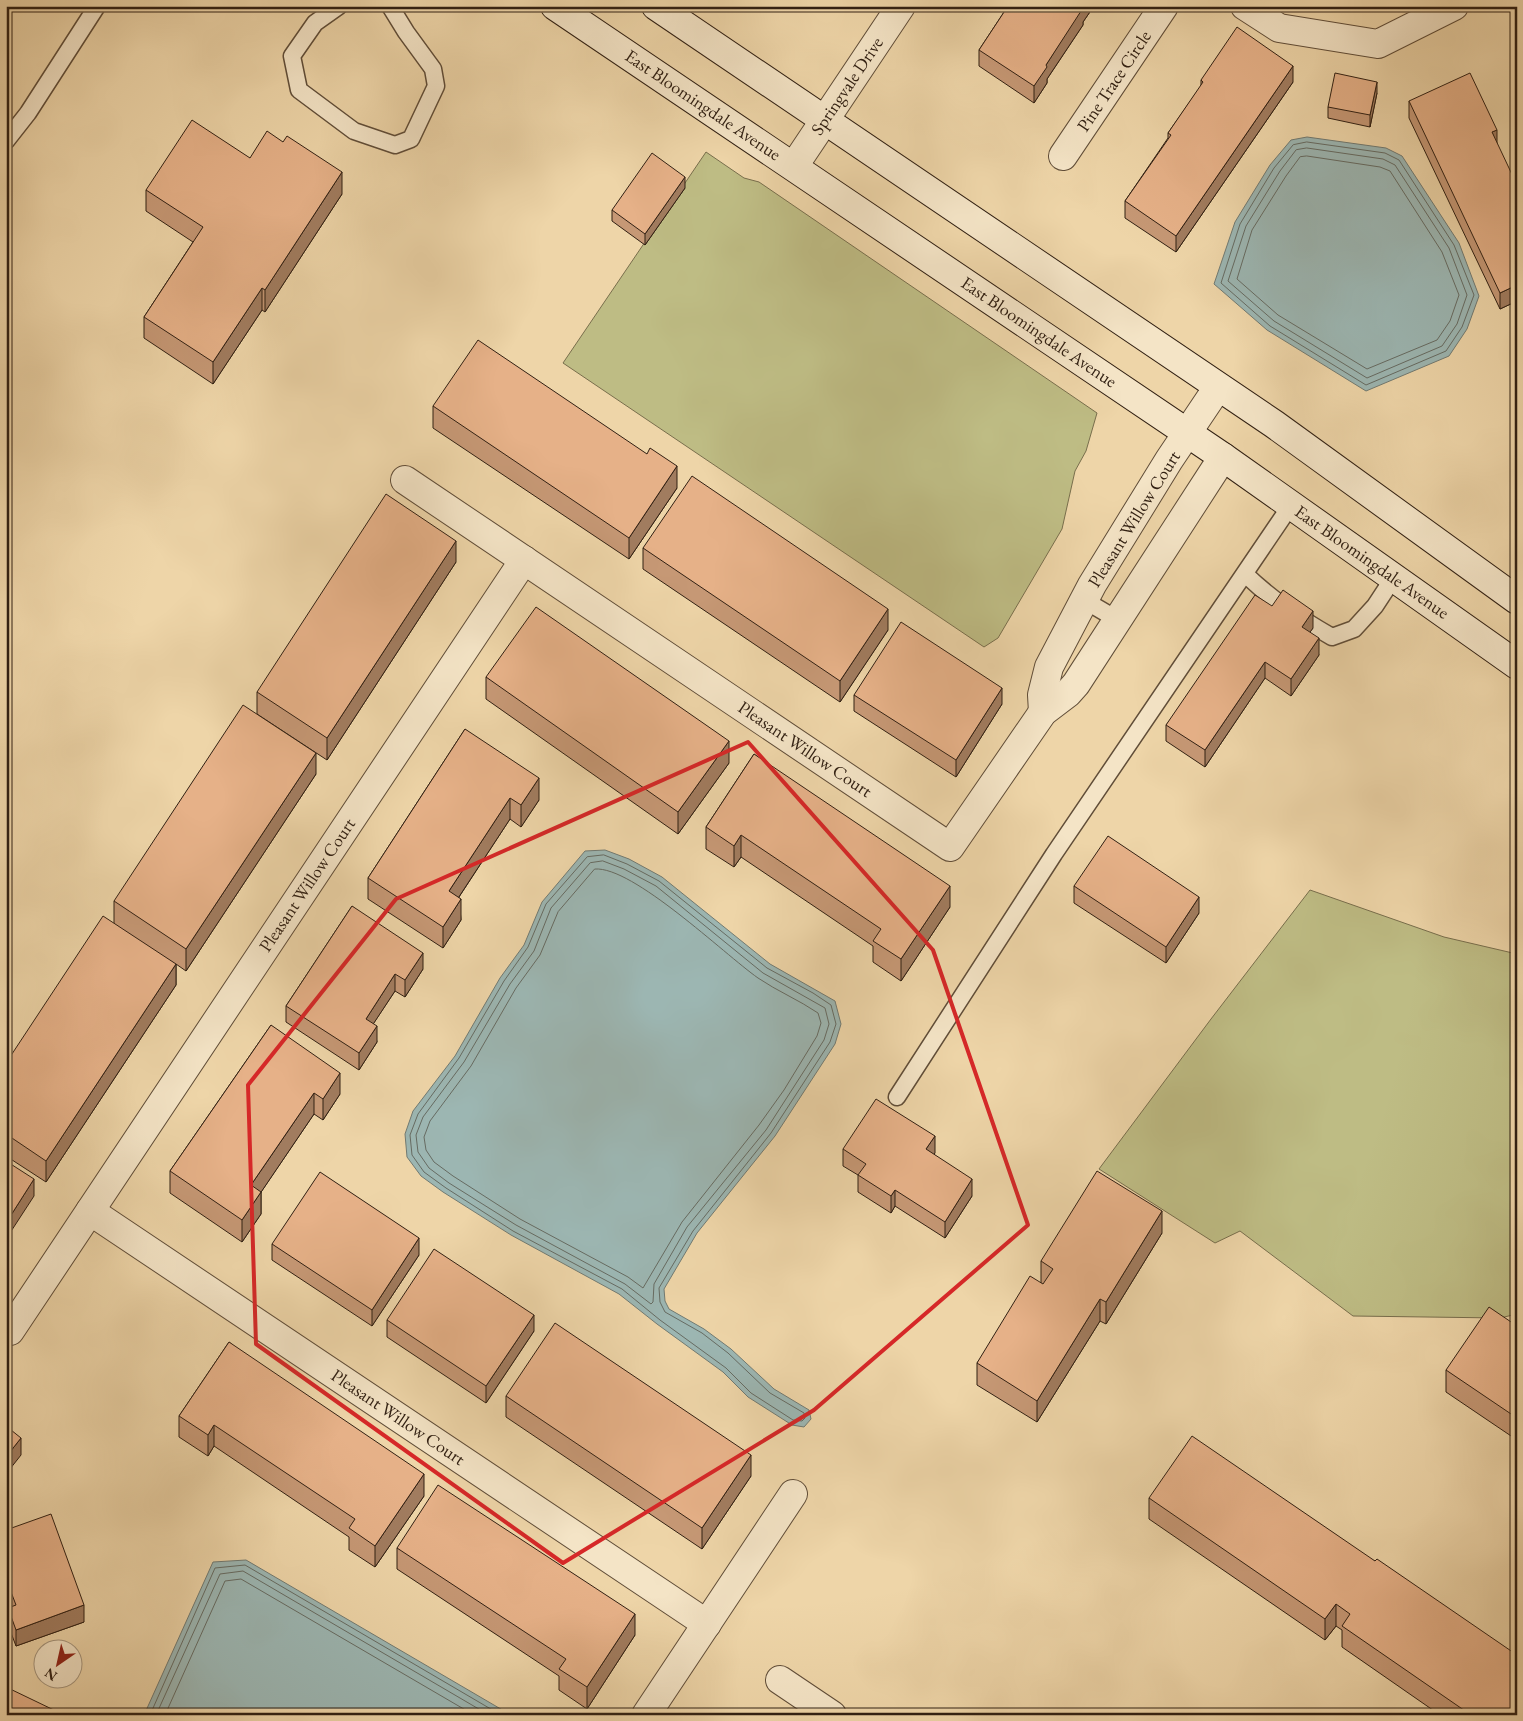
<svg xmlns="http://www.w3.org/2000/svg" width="1523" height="1721" viewBox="0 0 1523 1721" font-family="'EB Garamond',serif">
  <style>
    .green { fill: #bebc84; stroke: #786e4c }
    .water { fill: #9cb6b2; stroke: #717a72 }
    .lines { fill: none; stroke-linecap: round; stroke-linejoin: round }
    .shore { stroke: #666b62; stroke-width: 1 }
    .service-casing { stroke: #604d38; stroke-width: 19 }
    .minor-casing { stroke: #604d38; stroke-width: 30 }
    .tertiary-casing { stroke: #604d38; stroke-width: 30 }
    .secondary-casing { stroke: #312013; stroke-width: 30 }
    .service { stroke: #f4e4c6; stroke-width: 16 }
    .minor { stroke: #f4e4c6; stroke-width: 28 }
    .tertiary { stroke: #f4e4c6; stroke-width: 28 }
    .secondary { stroke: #f4e4c6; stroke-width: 28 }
    .wall { fill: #c69875; stroke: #312013 }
    .shaded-wall { fill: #a17c5f; stroke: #312013 }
    .building { fill: #e6b188; stroke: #312013 }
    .marked { fill: none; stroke: #d62828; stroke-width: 4; stroke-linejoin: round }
    .labels { text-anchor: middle; stroke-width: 4; stroke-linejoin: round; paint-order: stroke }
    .street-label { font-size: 18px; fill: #312013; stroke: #f4e4c6 }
  </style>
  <rect width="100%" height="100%" fill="#eed5a8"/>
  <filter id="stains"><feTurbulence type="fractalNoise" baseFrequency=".004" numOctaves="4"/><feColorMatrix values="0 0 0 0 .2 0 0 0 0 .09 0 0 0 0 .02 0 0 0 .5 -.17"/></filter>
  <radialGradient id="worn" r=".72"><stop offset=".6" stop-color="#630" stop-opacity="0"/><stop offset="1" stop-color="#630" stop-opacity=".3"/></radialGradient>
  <!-- green -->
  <g class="green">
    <path d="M706,152L744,178L759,182L1097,413L1086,451L1075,471L1062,529L998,638L984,647L563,363Z"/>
    <path d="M1310,890L1444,937L1517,954V1314L1500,1318L1353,1316L1240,1231L1215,1243L1099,1169L1211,1019Z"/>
  </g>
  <!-- water -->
  <g class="water">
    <path d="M1307,137L1386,148L1402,156L1459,243L1479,296L1467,329L1449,356L1366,391L1267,330L1214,284L1235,222L1270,165L1291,140Z"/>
    <path d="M605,850L629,859L662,877L770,964L835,1001L841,1024L835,1044L775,1136L697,1233L664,1289L665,1301L669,1309L704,1329L731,1349L774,1389L809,1410L811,1419L804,1427L792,1425L748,1397L723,1372L657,1324L619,1294L511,1235L443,1192L421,1176L407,1157L405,1134L413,1111L455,1056L500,978L524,945L542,902L585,851Z"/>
    <path d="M246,1560L511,1715H144L213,1562Z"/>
  </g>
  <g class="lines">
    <!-- shore -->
    <g class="shore">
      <path d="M1307,142L1385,153L1399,160L1454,245L1474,295L1462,327L1446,351L1366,385L1270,326L1221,283L1240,224L1274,168L1293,145Z"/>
      <path d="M1307,148L1383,159L1395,165L1449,248L1467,295L1457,324L1442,346L1367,378L1274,321L1228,281L1246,226L1280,171L1296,150Z"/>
      <path d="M1307,156L1380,167L1390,171L1442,252L1459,295L1450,321L1437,340L1367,369L1278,315L1237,279L1252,230L1286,176L1300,157Z"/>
      <path d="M604,855L627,864L659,881L767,968L813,993L831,1005L836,1024L830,1042L771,1133L693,1231L659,1288L660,1302L665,1312L702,1333L728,1353L770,1393L804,1413L805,1418L802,1421L793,1420L751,1393L726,1368L660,1320L622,1289L513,1231L446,1188L424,1172L412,1155L410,1135L418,1114L459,1058L504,981L528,947L546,904L587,857Z"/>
      <path d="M603,861L624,869L656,886L763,973L825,1008L829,1024L824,1040L766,1130L687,1227L654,1284L653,1302L651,1304L625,1284L516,1225L449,1183L429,1168L418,1152L416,1135L423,1117L464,1062L510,984L534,951L551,908L590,863Z"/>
      <path d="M595,869C633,866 724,954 758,978C777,991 799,1000 818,1013L821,1023L817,1036L784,1090L759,1125L682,1222L643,1288L628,1277L520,1219L453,1176L434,1162L426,1150L424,1137L430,1121L471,1066L516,988L540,955L558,912Z"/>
      <path d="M150,1715L215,1568L245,1565L501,1715"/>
      <path d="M156,1715L220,1574L243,1571L489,1715"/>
      <path d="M165,1715L225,1581L241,1579L474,1715"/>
    </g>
    <!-- service casing -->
    <g class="service-casing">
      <g id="service">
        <path d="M339,6L315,23L292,56L299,90L354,131L395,145L411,139L436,86L433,69L406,32L390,6"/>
        <path d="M6,141L28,113L97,6"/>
        <path d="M1245,574C1272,600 1299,618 1332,637L1354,629L1375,606L1394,577"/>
        <path d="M1084,600L1118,620"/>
        <path d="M897,1097L1054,854L1291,505"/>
      </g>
    </g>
    <!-- minor casing -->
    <g class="minor-casing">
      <g id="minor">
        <path d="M1245,6L1279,28L1378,44L1454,6"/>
        <path d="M1063,156L1164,6"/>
        <path d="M405,480L950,847L1043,712L1068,693L1076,684L1223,457"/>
        <path d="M1043,712L1042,695L1049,667L1092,585L1169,460L1218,387"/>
        <path d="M90,1211L707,1624"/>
        <path d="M10,1331L524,560"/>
        <path d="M780,1680L832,1715"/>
        <path d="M646,1715L793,1494"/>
      </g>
    </g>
    <!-- tertiary casing -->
    <g class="tertiary-casing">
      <path id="tertiary" d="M794,166L901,6"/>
    </g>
    <!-- secondary casing -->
    <g class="secondary-casing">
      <g id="secondary">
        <path d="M555,6L1223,457L1517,665"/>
        <path d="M656,6L1274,424L1517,600"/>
      </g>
    </g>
    <!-- service -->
    <use href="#service" class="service"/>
    <!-- minor -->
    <use href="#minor" class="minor"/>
    <!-- tertiary -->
    <use href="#tertiary" class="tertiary"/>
    <!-- secondary -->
    <use href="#secondary" class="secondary"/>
  </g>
  <!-- wall -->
  <g class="wall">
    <path d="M1008,6H1094L1083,22V25L1047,79V83L1034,103L979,66V50Z"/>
    <path d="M1201,80L1293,82L1176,252L1125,218V201L1168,138V133L1201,86Z"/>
    <path d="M1377,93L1370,127L1328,118V107Z"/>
    <path d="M1409,101L1517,184V301L1500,309L1409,118Z"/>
    <path d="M250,158L342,194L265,312L262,310L213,384L144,338V317L193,242L146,211V190Z"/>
    <path d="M685,188L645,245L612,221V210Z"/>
    <path d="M433,406L677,488L629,559L433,428Z"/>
    <path d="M643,548L888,630L840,702L643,569Z"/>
    <path d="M456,562L327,760L257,714V692Z"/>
    <path d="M1272,606L1313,628L1310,632L1319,655L1291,696L1265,678L1205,767L1166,741V725Z"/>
    <path d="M486,677L729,763L678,834L486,699Z"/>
    <path d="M854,695L1002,704L956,777L854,711Z"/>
    <path d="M465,729L539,800L521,827L510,819L459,897L461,920L443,948L368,899V878Z"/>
    <path d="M754,754L950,907L901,981L873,962V946L741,857L734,867L706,849V827Z"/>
    <path d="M316,774L186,971L176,964V985L46,1182L6,1156V1063L114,923V901Z"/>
    <path d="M1074,886L1199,913L1166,963L1074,903Z"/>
    <path d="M352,906L423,969L405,997L395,991L373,1024L377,1042L359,1070L286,1022V1006Z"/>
    <path d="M271,1025L340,1094L323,1120L314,1114L261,1192V1214L242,1242L170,1193V1171Z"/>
    <path d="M843,1149L935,1153L934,1154L972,1196L945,1238L895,1206L891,1213L858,1192V1175L843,1166Z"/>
    <path d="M1162,1233L1106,1324L1100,1321L1037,1422L977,1385V1363L1041,1283V1261Z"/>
    <path d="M272,1244L419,1255L372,1326L272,1260Z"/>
    <path d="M387,1320L534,1331L486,1403L387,1337Z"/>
    <path d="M1517,1326V1440L1446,1392V1370Z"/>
    <path d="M229,1342L424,1496L375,1567L349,1550V1537L214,1446L208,1456L179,1437V1416Z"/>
    <path d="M506,1396L751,1476L702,1549L506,1417Z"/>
    <path d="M1149,1498L1375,1561L1517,1715H1440L1342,1647V1630L1336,1626L1325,1640L1149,1519Z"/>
    <path d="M6,1530L84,1622L16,1646L8,1625V1609L6,1610Z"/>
    <path d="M397,1548L635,1635L587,1709L559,1690V1676L397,1569Z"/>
  </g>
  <!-- shaded-wall -->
  <g class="shaded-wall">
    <path d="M6,6H14L6,19Z"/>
    <path d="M1083,6H1094L1083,22V25L1047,79V83L1034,103V86L1046,65Z"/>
    <path d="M1293,66V82L1176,252V236Z"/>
    <path d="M1377,82V93L1370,127V115Z"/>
    <path d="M1497,130V146L1492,132Z"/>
    <path d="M342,172V194L265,312V290Z"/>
    <path d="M685,177V188L645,245V234Z"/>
    <path d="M1517,285V301L1500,309V293Z"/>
    <path d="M262,288V310L213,384V362Z"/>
    <path d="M677,466V488L629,559V538Z"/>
    <path d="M456,541V562L327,760V738Z"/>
    <path d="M888,609V630L840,702V681Z"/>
    <path d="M1313,611V628L1302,643V627Z"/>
    <path d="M1319,638V655L1291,696V679Z"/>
    <path d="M1265,662V678L1205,767V750Z"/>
    <path d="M1002,688V704L956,777V760Z"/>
    <path d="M729,741V763L678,834V812Z"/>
    <path d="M316,753V774L186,971V949Z"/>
    <path d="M539,778V800L521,827V805Z"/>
    <path d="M510,798V819L449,912V891Z"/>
    <path d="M741,835V857L734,867V846Z"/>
    <path d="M950,886V907L901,981V959Z"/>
    <path d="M1199,897V913L1166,963V947Z"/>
    <path d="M461,899V920L443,948V927Z"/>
    <path d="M423,953V969L405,997V980Z"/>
    <path d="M176,964V985L46,1182V1161Z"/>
    <path d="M395,974V991L366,1035V1019Z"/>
    <path d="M377,1026V1042L359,1070V1053Z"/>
    <path d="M340,1073V1094L323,1120V1099Z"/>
    <path d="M314,1093V1114L251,1207V1185Z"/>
    <path d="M935,1136V1153L926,1166V1149Z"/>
    <path d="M34,1179V1196L6,1239V1223Z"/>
    <path d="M972,1179V1196L945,1238V1222Z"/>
    <path d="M895,1190V1206L891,1213V1196Z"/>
    <path d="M261,1192V1214L242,1242V1220Z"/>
    <path d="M1162,1211V1233L1106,1324V1302Z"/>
    <path d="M419,1238V1255L372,1326V1310Z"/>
    <path d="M1100,1299V1321L1037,1422V1401Z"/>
    <path d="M534,1315V1331L486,1403V1386Z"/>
    <path d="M214,1425V1446L208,1456V1435Z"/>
    <path d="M21,1438V1455L6,1474V1457Z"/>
    <path d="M751,1455V1476L702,1549V1528Z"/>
    <path d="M424,1474V1496L375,1567V1546Z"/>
    <path d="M11,1592V1608L6,1610V1594Z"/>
    <path d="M1336,1604V1626L1325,1640V1619Z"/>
    <path d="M84,1605V1622L16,1646V1630Z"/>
    <path d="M635,1614V1635L587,1709V1687Z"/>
    <path d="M9,1674V1691L6,1695V1679Z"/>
  </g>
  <!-- building -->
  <g class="building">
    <path d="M1008,6H1083L1082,7L1083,8L1046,65L1047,67L1034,86L979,50Z"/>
    <path d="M1237,27L1293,66L1176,236L1125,201L1171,135L1168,133L1203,82L1201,80Z"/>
    <path d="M1335,73L1377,82L1370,115L1328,107Z"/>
    <path d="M1470,73L1497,130L1492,132L1517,185V285L1500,293L1409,101Z"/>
    <path d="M192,120L250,158L267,131L283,142L287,136L342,172L265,290L262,288L213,362L144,317L203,227L146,190Z"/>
    <path d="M652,153L685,177L645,234L612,210Z"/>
    <path d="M478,340L647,454L650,448L677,466L629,538L433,406Z"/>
    <path d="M692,476L888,609L840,681L643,548Z"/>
    <path d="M386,494L456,541L327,738L257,692Z"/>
    <path d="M1283,590L1313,611L1302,627L1319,638L1291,679L1265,662L1205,750L1166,725L1255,595L1272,606Z"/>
    <path d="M536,607L729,741L678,812L486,677Z"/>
    <path d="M901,622L1002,688L956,760L854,695Z"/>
    <path d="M243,705L316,753L186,949L114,901Z"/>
    <path d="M465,729L539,778L521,805L510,798L449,891L461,899L443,927L368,878Z"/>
    <path d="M754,754L950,886L901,959L873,941L881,929L741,835L734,846L706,827Z"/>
    <path d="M1108,836L1199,897L1166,947L1074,886Z"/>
    <path d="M352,906L423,953L405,980L395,974L366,1019L377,1026L359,1053L286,1006Z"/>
    <path d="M103,916L176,964L46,1161L6,1134V1063Z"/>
    <path d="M271,1025L340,1073L323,1099L314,1093L251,1185L261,1192L242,1220L170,1171Z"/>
    <path d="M876,1099L935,1136L926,1149L972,1179L945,1222L895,1190L891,1196L858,1175L866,1164L843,1149Z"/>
    <path d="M6,1161L34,1179L6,1223Z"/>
    <path d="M1097,1171L1162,1211L1106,1302L1100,1299L1037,1401L977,1363L1030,1276L1043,1284L1053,1269L1041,1261Z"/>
    <path d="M320,1172L419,1238L372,1310L272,1244Z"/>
    <path d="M434,1249L534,1315L486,1386L387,1320Z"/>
    <path d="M1489,1307L1517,1326V1418L1446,1370Z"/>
    <path d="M555,1323L751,1455L702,1528L506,1396Z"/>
    <path d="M229,1342L424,1474L375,1546L349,1528L355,1519L214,1425L208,1435L179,1416Z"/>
    <path d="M6,1426L21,1438L6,1457Z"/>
    <path d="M1192,1436L1375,1561L1377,1559L1517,1655V1715H1471L1342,1626L1350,1614L1336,1604L1325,1619L1149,1498Z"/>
    <path d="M438,1485L635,1614L587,1687L559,1669L566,1659L397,1548Z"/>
    <path d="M51,1514L84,1605L16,1630L8,1608L16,1605L11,1592L6,1594V1583L9,1582L6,1575V1530Z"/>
    <path d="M6,1687L58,1712L57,1715H6Z"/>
  </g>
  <!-- marked area -->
  <path class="marked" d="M748,742L933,950L1028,1225L814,1410L563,1563L256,1344L248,1085L396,899Z"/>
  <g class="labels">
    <!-- street labels -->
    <g class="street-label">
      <text transform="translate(1114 81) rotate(-56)" y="6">Pine Trace Circle</text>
      <text transform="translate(847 86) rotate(-56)" y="6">Springvale Drive</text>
      <text transform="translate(703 105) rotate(34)" y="6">East Bloomingdale Avenue</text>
      <text transform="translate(1039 332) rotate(34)" y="6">East Bloomingdale Avenue</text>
      <text transform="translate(1134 519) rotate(-58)" y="6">Pleasant Willow Court</text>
      <text transform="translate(1372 562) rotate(35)" y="6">East Bloomingdale Avenue</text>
      <text transform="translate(805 749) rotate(34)" y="6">Pleasant Willow Court</text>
      <text transform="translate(307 885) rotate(-56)" y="6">Pleasant Willow Court</text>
      <text transform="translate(398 1417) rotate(34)" y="6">Pleasant Willow Court</text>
    </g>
  </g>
  <!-- margin -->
  <rect width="1523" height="1721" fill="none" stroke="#eed5a8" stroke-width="25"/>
  <rect x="8" y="8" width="1508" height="1706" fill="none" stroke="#312013" stroke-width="2.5"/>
  <rect x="12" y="12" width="1498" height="1696" fill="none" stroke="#312013"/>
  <!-- north arrow -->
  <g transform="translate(58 1664) rotate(214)"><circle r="24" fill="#f4e4c6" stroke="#a6967e"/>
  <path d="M0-4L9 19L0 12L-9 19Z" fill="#8f2418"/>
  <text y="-8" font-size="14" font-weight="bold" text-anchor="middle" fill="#312013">N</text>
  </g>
  <rect width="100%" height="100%" filter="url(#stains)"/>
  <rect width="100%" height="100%" fill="url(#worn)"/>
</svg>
